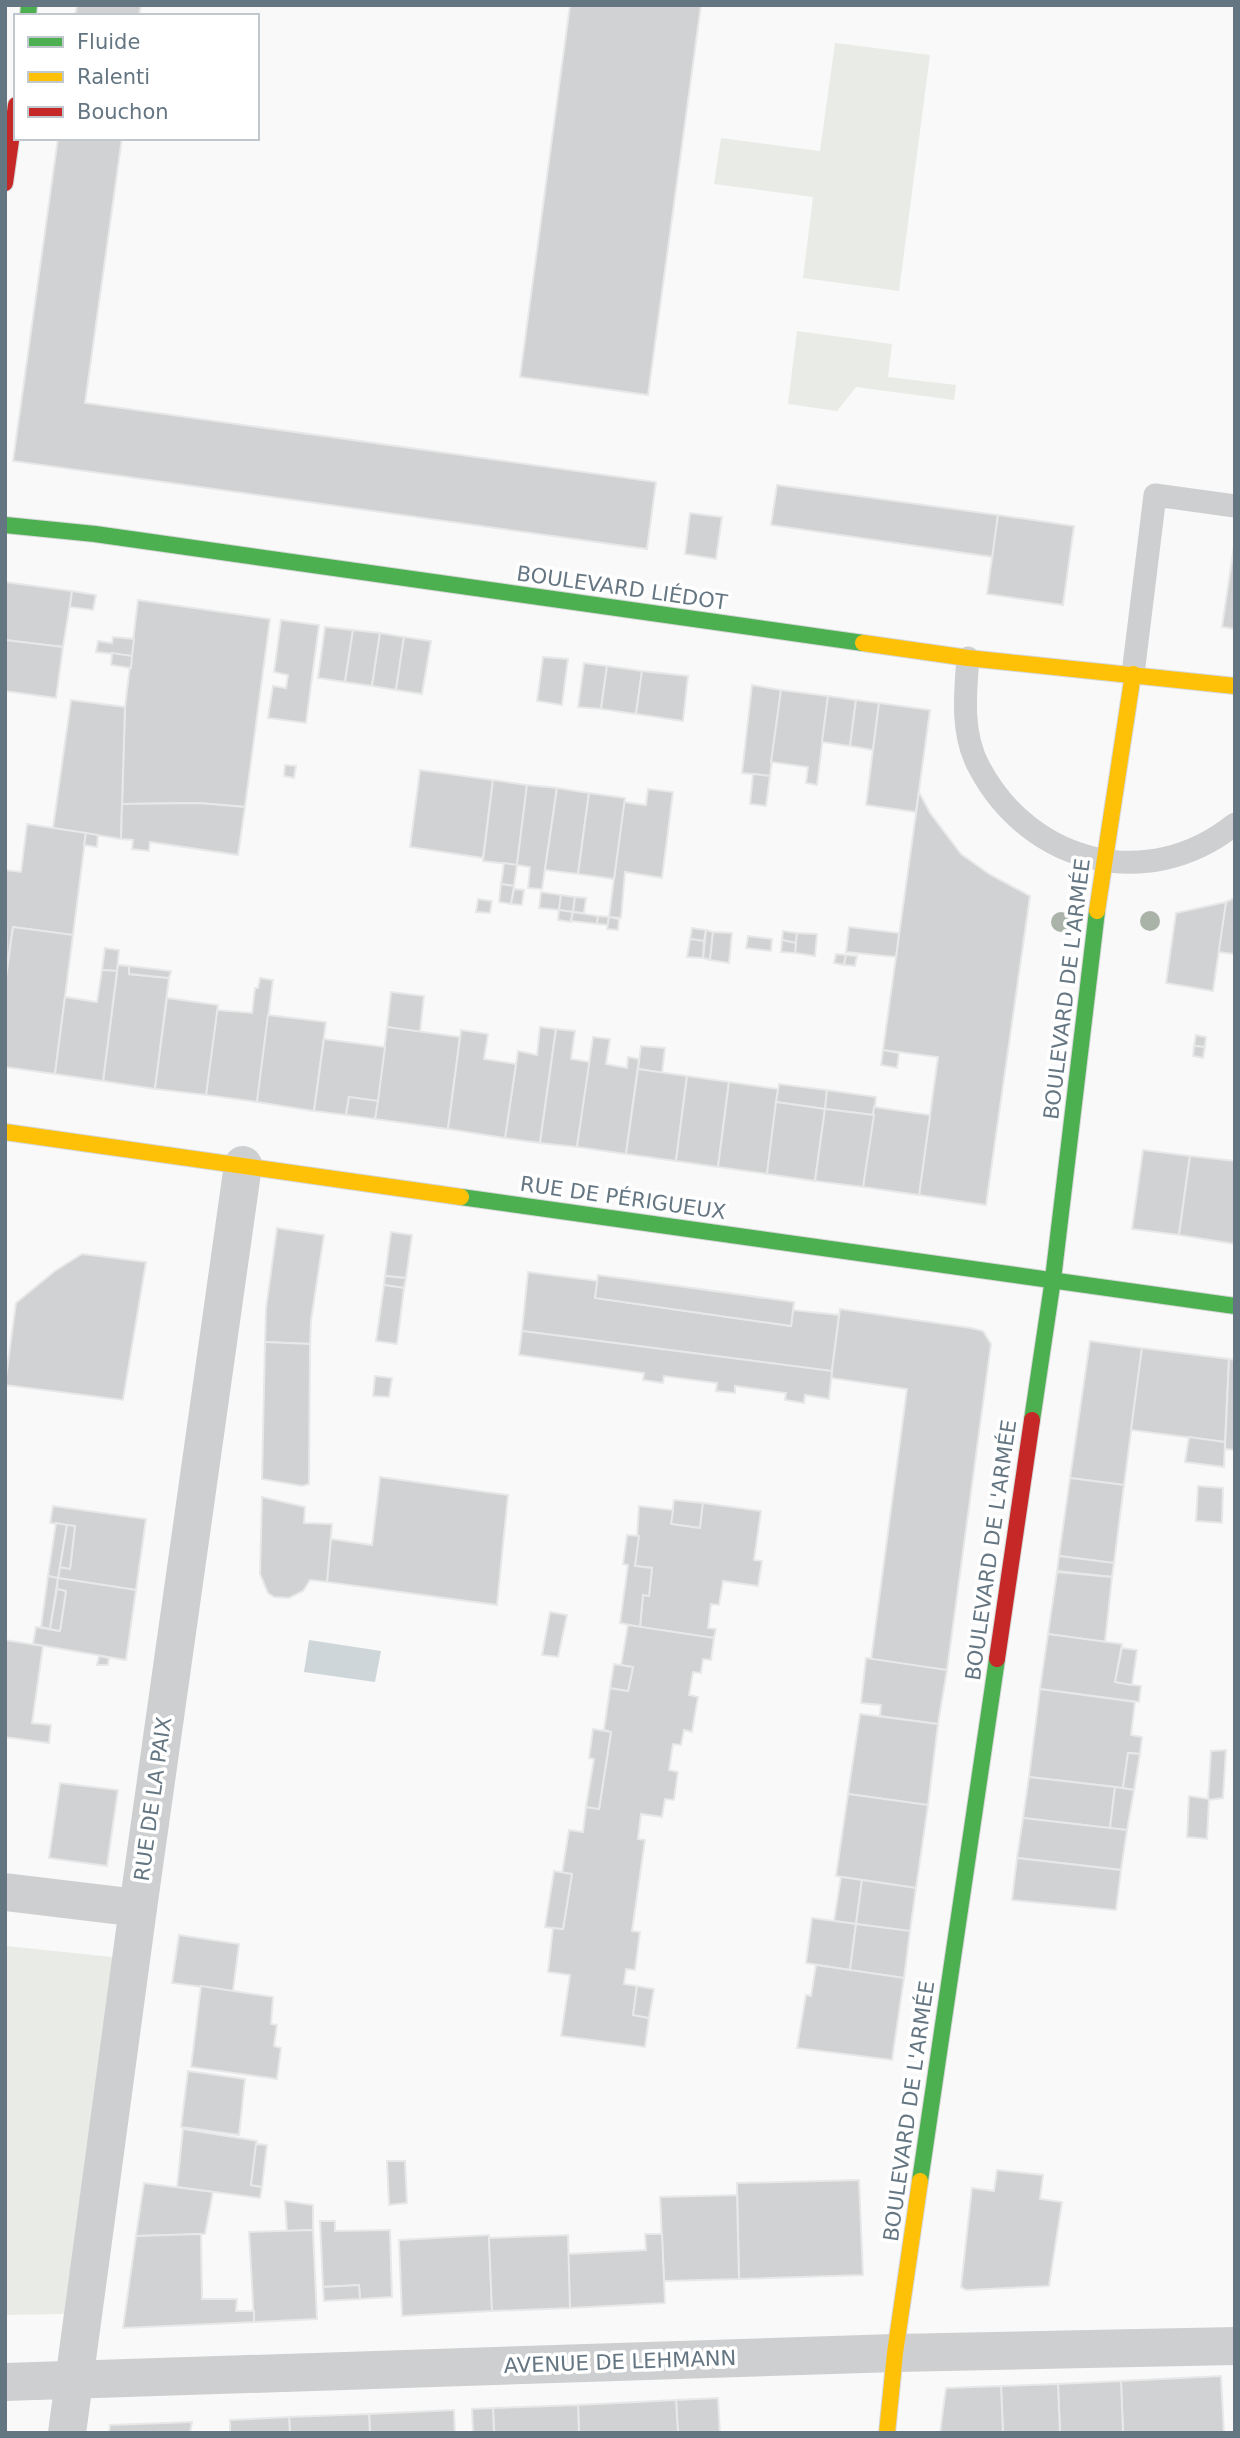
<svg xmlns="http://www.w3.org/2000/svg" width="1240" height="2438" viewBox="0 0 1240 2438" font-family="'DejaVu Sans',sans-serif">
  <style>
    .green { fill: #e8ebe6 }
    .water { fill: #ced6d9 }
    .building { fill: #d0d2d3; stroke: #e8e8e8; stroke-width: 2 }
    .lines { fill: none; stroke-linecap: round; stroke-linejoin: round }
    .fast-casing { stroke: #d5d6d7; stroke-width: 18 }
    .slow-casing { stroke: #d5d6d7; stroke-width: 18 }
    .jam-casing { stroke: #d5d6d7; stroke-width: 18 }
    .lane { stroke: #cecfd0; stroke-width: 23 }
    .street { stroke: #cecfd0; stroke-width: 38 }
    .fast { stroke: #4caf50; stroke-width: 16 }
    .slow { stroke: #ffc107; stroke-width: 16 }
    .jam { stroke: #c62828; stroke-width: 16 }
    .tree { fill: #a9b3a7 }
    .labels { text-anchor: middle; stroke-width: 7; stroke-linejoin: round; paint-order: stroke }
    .street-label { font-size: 21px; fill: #657683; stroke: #fff }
  </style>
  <rect width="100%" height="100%" fill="#f9f9f9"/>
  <!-- green -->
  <g class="green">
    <path d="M835,43L930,55L899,291L803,278L813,197L714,184L721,138L820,151Z"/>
    <path d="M797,331L892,344L888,377L956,385L954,400L856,387L837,411L788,404Z"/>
    <path d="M5,1946L113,1957L64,2314L5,2315Z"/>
  </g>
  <!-- water -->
  <path class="water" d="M309,1640L381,1651L375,1682L304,1672Z"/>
  <!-- building -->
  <g class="building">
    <path d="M77,5H141L139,16H75Z"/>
    <path d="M570,5H701L648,395L520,377Z"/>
    <path d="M58,138H122L85,403L656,482L647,549L13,461Z"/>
    <path d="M777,485L998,515L993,557L771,525Z"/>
    <path d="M690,513L722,517L716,559L685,554Z"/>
    <path d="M998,515L1074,526L1063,605L987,594Z"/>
    <path d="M1234,546H1235V629L1222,627Z"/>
    <path d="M5,582L72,591L63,647L5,640Z"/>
    <path d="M72,591L96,595L93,610L70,607Z"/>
    <path d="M138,600L270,619L245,807L199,803L122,804L125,707Z"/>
    <path d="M281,620L319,625L306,723L268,718L273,686L286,688L288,675L274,672Z"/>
    <path d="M325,627L353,630L345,682L318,678Z"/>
    <path d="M353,630L380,633L372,686L345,682Z"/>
    <path d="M380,633L404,637L396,690L372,686Z"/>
    <path d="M113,637L134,639L132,656L96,652L98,641L112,643Z"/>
    <path d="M404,637L431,641L422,694L396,690Z"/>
    <path d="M5,640L63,647L56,698L5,691Z"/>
    <path d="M112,653L132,656L131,668L111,665Z"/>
    <path d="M543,657L568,659L562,705L537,701Z"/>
    <path d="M584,663L607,666L601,709L578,707Z"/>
    <path d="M607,666L642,671L636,714L601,709Z"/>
    <path d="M642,671L688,676L683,721L636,714Z"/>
    <path d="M752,685L781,690L770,776L742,773Z"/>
    <path d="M781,690L828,696L817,785L806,783L808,767L771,762Z"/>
    <path d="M828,696L856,700L850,746L822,742Z"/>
    <path d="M71,700L125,707L121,839L53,828Z"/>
    <path d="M856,700L879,703L873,750L850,746Z"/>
    <path d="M879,703L930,710L916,812L866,805Z"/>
    <path d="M285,765L296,766L294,778L284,776Z"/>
    <path d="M420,770L493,780L483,858L410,847Z"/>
    <path d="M753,774L770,776L766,806L750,804Z"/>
    <path d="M493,780L527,785L517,865L483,861Z"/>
    <path d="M527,785L557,788L542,889L528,888L530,867L517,865Z"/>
    <path d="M557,788L589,793L578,874L545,870Z"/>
    <path d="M648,789L673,792L662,878L625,872L621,918L609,917L624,802L646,805Z"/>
    <path d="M919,792L930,813L961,854L989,874L1030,896L986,1205L919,1195L938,1057L883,1050Z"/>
    <path d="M589,793L625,798L614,879L578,874Z"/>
    <path d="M199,803L245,807L238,855L150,842L149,851L132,849L133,840L121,839L122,804Z"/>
    <path d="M27,824L86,833L73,935L13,927L7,970L5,870L21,872Z"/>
    <path d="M86,833L98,835L97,847L84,845Z"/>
    <path d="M504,863L517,865L514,886L501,884Z"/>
    <path d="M501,884L514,886L511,904L499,902Z"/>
    <path d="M514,889L524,890L522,905L511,904Z"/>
    <path d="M541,892L561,895L559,910L539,908Z"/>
    <path d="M561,895L575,897L573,912L559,910Z"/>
    <path d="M575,897L586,898L584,913L573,912Z"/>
    <path d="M1234,898L1235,954L1218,952L1226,902Z"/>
    <path d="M478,899L492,901L490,913L476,912Z"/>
    <path d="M1226,902L1213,991L1166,983L1176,913Z"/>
    <path d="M559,910L573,912L571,922L558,920Z"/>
    <path d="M573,912L598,916L597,924L571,921Z"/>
    <path d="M598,916L609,917L608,925L597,924Z"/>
    <path d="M609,917L619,919L618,930L607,929Z"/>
    <path d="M13,927L73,935L55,1074L5,1067V984Z"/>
    <path d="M849,927L899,933L896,957L846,952Z"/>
    <path d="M692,928L706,930L704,941L690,939Z"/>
    <path d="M706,930L713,932L710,960L703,958Z"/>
    <path d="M783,931L797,933L796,943L782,940Z"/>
    <path d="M713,932L732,933L729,963L710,960Z"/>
    <path d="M797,933L817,934L815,956L795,953Z"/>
    <path d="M748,936L772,939L771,951L746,948Z"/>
    <path d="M690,939L704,941L703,958L687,957Z"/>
    <path d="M782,940L796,943L795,953L781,952Z"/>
    <path d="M105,948L119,950L117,971L102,970Z"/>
    <path d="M836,954L846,955L844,965L834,963Z"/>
    <path d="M846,955L857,956L855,966L844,965Z"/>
    <path d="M118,965L129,966V974L169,978L155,1089L103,1081Z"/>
    <path d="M129,966L171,971L169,978L129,974Z"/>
    <path d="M102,970L117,971L103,1081L55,1074L65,997L97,1002Z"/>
    <path d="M260,978L273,980L257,1102L206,1095L217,1010L252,1013L255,988H258Z"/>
    <path d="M391,992L424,996L420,1032L387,1027Z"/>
    <path d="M167,998L218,1005L206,1095L155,1089Z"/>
    <path d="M268,1015L326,1022L314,1111L257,1102Z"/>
    <path d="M387,1027L460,1037L448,1129L375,1119Z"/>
    <path d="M540,1027L556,1029L540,1143L505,1138L518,1051L537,1055Z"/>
    <path d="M556,1029L575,1031L571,1059L590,1062L577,1147L540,1143Z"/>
    <path d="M461,1030L488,1034L484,1059L516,1064L505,1138L448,1129Z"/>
    <path d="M1196,1035L1206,1037L1205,1047L1194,1046Z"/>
    <path d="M593,1037L610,1039L606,1064L627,1068L628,1057L639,1059L626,1154L577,1147Z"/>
    <path d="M324,1039L385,1047L378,1101L349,1097L346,1115L314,1111Z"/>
    <path d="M641,1046L665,1048L662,1073L638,1069Z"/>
    <path d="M1194,1046L1205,1047L1203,1058L1193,1056Z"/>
    <path d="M883,1050L899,1053L897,1068L881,1065Z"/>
    <path d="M638,1069L687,1076L676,1161L626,1154Z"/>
    <path d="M687,1076L729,1082L718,1167L676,1161Z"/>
    <path d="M729,1082L778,1089L767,1174L718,1167Z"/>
    <path d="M779,1084L827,1090L825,1109L776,1102Z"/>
    <path d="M827,1090L876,1097L874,1115L825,1109Z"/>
    <path d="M349,1097L378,1101L375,1119L346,1115Z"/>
    <path d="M776,1102L825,1109L815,1181L767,1174Z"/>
    <path d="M874,1107L930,1115L919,1195L863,1187Z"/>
    <path d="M825,1109L874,1115L863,1187L815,1181Z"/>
    <path d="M1143,1150L1190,1156L1179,1235L1132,1229Z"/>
    <path d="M1190,1156L1235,1161V1244L1179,1235Z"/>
    <path d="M277,1228L324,1235L311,1320L310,1344L265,1342L266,1309Z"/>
    <path d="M391,1232L412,1235L406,1278L385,1276Z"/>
    <path d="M82,1254L146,1262L123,1400L5,1385L16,1303L55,1271Z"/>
    <path d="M528,1272L598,1281L595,1298L791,1326L793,1310L839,1315L832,1371L522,1331Z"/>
    <path d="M598,1275L794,1302L791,1326L595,1298Z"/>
    <path d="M385,1276L406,1278L404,1288L384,1285Z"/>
    <path d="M384,1285L404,1288L397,1344L376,1341Z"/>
    <path d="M840,1309L971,1328L983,1331L991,1344L947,1670L871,1660L907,1389L831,1378Z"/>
    <path d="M522,1331L832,1371L829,1399L805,1395L804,1403L785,1400L786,1393L735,1386V1393L716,1391L717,1383L664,1376L663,1383L643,1380L644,1373L519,1355Z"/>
    <path d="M1090,1341L1142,1348L1124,1485L1070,1478Z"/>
    <path d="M265,1342L310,1344L309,1484L302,1486L262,1479Z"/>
    <path d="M1142,1348L1229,1359L1225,1442L1131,1430Z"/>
    <path d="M1229,1359L1235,1360V1450L1225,1449Z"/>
    <path d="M375,1376L392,1378L389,1397L373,1396Z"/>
    <path d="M1189,1437L1225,1442L1224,1467L1185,1462Z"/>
    <path d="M380,1477L508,1495L497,1605L327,1582L331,1539L372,1545Z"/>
    <path d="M1070,1478L1124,1485L1114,1563L1059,1556Z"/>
    <path d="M1198,1486L1223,1488L1222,1523L1196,1521Z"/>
    <path d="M262,1497L305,1507L304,1523L332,1524L327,1582L310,1580L303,1591L289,1598L274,1597L268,1593L260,1574Z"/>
    <path d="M674,1500L703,1503L700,1528L671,1524Z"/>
    <path d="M703,1503L761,1511L754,1560L762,1561L758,1586L723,1581L719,1605L711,1604L708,1628L716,1629L714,1638L640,1627L643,1595L649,1596L652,1568L635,1566L639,1506L673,1510L671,1524L700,1528Z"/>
    <path d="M53,1506L146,1519L136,1590L58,1578L60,1567L70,1569L75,1526L50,1523Z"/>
    <path d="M56,1523L67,1525L58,1578L48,1576Z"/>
    <path d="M67,1525L75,1526L70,1569L60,1567Z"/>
    <path d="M627,1535L639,1536L635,1566L652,1568L649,1596L643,1595L640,1627L620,1623L628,1565L623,1564Z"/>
    <path d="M1059,1556L1114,1563L1112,1577L1057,1571Z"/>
    <path d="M1057,1572L1112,1577L1105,1642L1048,1634Z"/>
    <path d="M48,1576L58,1578L50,1629L41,1627Z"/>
    <path d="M58,1578L136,1590L126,1660L33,1644L36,1627L60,1631L66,1591L57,1589Z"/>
    <path d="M57,1589L66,1591L60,1631L50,1629Z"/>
    <path d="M550,1612L567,1615L558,1657L542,1655Z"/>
    <path d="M628,1625L714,1638L711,1660L703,1659L701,1673L693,1672L689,1695L698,1697L692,1732L684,1730L681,1745L673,1744L669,1770L678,1772L674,1800L665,1799L662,1817L641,1814L638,1839L645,1840L632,1931L640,1932L635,1970L626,1969L624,1984L637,1986L633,2015L649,2018L645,2047L561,2036L570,1975L548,1972L553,1928L563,1929L572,1874L562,1873L569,1830L583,1832L586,1807L599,1809L611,1732L604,1730L610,1688L628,1691L633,1667L621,1665Z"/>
    <path d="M1048,1634L1122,1644L1115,1682L1141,1686L1139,1702L1040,1689Z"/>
    <path d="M5,1640L43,1646L32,1723L51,1725L49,1743L5,1737Z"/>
    <path d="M1122,1648L1137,1650L1132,1685L1115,1682Z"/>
    <path d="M99,1656L109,1658L108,1665H97Z"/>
    <path d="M866,1658L947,1670L938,1724L880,1716L881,1705L861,1703Z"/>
    <path d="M614,1664L633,1667L628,1691L610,1688Z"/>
    <path d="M1040,1689L1135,1702L1131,1735L1142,1737L1140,1754L1128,1753L1123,1788L1029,1777Z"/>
    <path d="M860,1714L938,1724L928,1805L848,1794Z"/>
    <path d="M593,1729L611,1732L599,1809L586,1807L594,1759L589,1758Z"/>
    <path d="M1226,1750L1223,1798L1208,1800L1211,1751Z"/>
    <path d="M1128,1753L1140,1754L1134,1790L1123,1788Z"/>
    <path d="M1029,1777L1115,1787L1110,1828L1023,1818Z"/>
    <path d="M60,1783L118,1790L107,1866L49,1858Z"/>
    <path d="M1115,1787L1134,1790L1127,1830L1110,1828Z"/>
    <path d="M848,1794L928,1805L916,1888L836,1876Z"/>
    <path d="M1189,1796L1209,1799L1207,1839L1187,1837Z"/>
    <path d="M1023,1818L1127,1830L1121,1870L1017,1858Z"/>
    <path d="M1017,1858L1121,1870L1116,1910L1012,1900Z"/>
    <path d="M554,1871L572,1874L563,1929L545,1927Z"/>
    <path d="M841,1877L862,1880L856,1924L834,1921Z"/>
    <path d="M862,1880L916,1888L910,1931L856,1924Z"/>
    <path d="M812,1918L856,1924L850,1970L806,1963Z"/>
    <path d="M856,1924L910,1931L904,1978L850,1970Z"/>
    <path d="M179,1935L239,1944L233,1991L172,1983Z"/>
    <path d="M816,1965L904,1978L892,2060L797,2048L806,1995L811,1996Z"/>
    <path d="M201,1986L273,1997L271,2024L277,2025L274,2046L281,2048L277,2079L191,2067Z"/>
    <path d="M637,1986L654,1989L649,2018L633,2015Z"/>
    <path d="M188,2071L245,2079L239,2135L181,2127Z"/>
    <path d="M183,2129L257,2141L251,2185L262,2187L260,2198L177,2187Z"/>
    <path d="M256,2144L267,2145L262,2187L251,2185Z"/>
    <path d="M387,2161H405L407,2203L389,2205Z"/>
    <path d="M997,2170L1043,2175L1040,2199L1062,2202L1049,2286L966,2290L961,2287L972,2188L994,2191Z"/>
    <path d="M859,2180L863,2275L739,2279L737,2183Z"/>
    <path d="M144,2183L213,2192L205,2234L136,2236Z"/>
    <path d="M737,2195L739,2279L664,2281L660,2197Z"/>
    <path d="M285,2201L313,2205V2230L287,2231Z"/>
    <path d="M320,2221H335V2231L390,2230L392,2297L360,2299L359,2285L323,2287Z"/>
    <path d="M313,2230L317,2319L254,2322L249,2232Z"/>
    <path d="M201,2234L202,2299H237L236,2311H254V2322L123,2328L136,2236Z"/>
    <path d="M645,2234H662L665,2303L570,2308L568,2254L646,2250Z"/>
    <path d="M489,2235L492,2311L402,2316L399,2240Z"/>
    <path d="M568,2235L570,2308L492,2311L489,2238Z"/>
    <path d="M359,2285L360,2299L324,2301L323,2287Z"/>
    <path d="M1221,2376L1224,2433H1123L1121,2381Z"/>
    <path d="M1121,2381L1123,2433H1060L1058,2384Z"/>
    <path d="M1058,2384L1060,2433H1003L1001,2386Z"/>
    <path d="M1001,2386L1003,2433H940L946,2388Z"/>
    <path d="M718,2398L720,2433H678L676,2400Z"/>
    <path d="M676,2400L678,2433H579L578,2405Z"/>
    <path d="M578,2405L579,2433H494L493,2408Z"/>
    <path d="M493,2408L494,2433H473L472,2409Z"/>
    <path d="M454,2410L455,2433H370L369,2414Z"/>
    <path d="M369,2414L370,2433H290L289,2417Z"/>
    <path d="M289,2417L290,2433H230V2420Z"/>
    <path d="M192,2422L190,2433H109L110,2425Z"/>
  </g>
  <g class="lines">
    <!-- fast casing -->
    <g class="fast-casing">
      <g id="fast">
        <path d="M28,16L29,5"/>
        <path d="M5,525L95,534L863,643"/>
        <path d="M461,1197L1235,1306"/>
        <path d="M1032,1420L1053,1279L1097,911"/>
        <path d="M920,2181L997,1659"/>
      </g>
    </g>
    <!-- slow casing -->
    <g class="slow-casing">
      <g id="slow">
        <path d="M863,643L968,658L1235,686"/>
        <path d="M1097,911L1133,674"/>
        <path d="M5,1132L461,1197"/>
        <path d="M887,2433L895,2353L920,2181"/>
      </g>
    </g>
    <!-- jam casing -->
    <g class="jam-casing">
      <g id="jam">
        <path d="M5,183L16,105"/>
        <path d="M997,1659L1032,1420"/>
      </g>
    </g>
    <!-- lane -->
    <g class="lane">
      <path d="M968,658C965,694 961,734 979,767C1030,864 1148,894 1235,824"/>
      <path d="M1133,674L1155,495L1235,506"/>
    </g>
    <!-- street -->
    <g class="street">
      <path d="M5,1892L138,1908"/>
      <path d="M5,2382L895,2353L1235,2346"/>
      <path d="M67,2433L138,1908L243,1165"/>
    </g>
    <!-- fast -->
    <use href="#fast" class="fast"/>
    <!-- slow -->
    <use href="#slow" class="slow"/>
    <!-- jam -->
    <use href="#jam" class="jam"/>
  </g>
  <!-- trees -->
  <g class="tree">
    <circle cx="1150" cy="921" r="10"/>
    <circle cx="1061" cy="922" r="10"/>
  </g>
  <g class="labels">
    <!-- street labels -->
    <g class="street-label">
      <text transform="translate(622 588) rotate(8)" y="7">BOULEVARD LIÉDOT</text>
      <text transform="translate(1067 989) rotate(-83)" y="7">BOULEVARD DE L'ARMÉE</text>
      <text transform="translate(623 1198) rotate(8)" y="7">RUE DE PÉRIGUEUX</text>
      <text transform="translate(991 1550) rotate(-82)" y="7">BOULEVARD DE L'ARMÉE</text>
      <text transform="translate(153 1799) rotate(-82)" y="7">RUE DE LA PAIX</text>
      <text transform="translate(909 2111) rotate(-82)" y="7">BOULEVARD DE L'ARMÉE</text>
      <text transform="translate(620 2362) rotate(-2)" y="7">AVENUE DE LEHMANN</text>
    </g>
  </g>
  <!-- border -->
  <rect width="1240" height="2438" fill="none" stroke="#657683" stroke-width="14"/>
  <!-- legend -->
  <rect x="14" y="14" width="245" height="126" fill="#ffffff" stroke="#c1c8cd" stroke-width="2"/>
  <rect x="28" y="37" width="35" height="10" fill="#4caf50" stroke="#c1c8cd" stroke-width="2"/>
  <text x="77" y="49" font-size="21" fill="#657683">Fluide</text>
  <rect x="28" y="72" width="35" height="10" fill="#ffc107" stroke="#c1c8cd" stroke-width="2"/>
  <text x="77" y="84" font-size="21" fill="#657683">Ralenti</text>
  <rect x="28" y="107" width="35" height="10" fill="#c62828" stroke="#c1c8cd" stroke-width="2"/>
  <text x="77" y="119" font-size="21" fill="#657683">Bouchon</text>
</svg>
